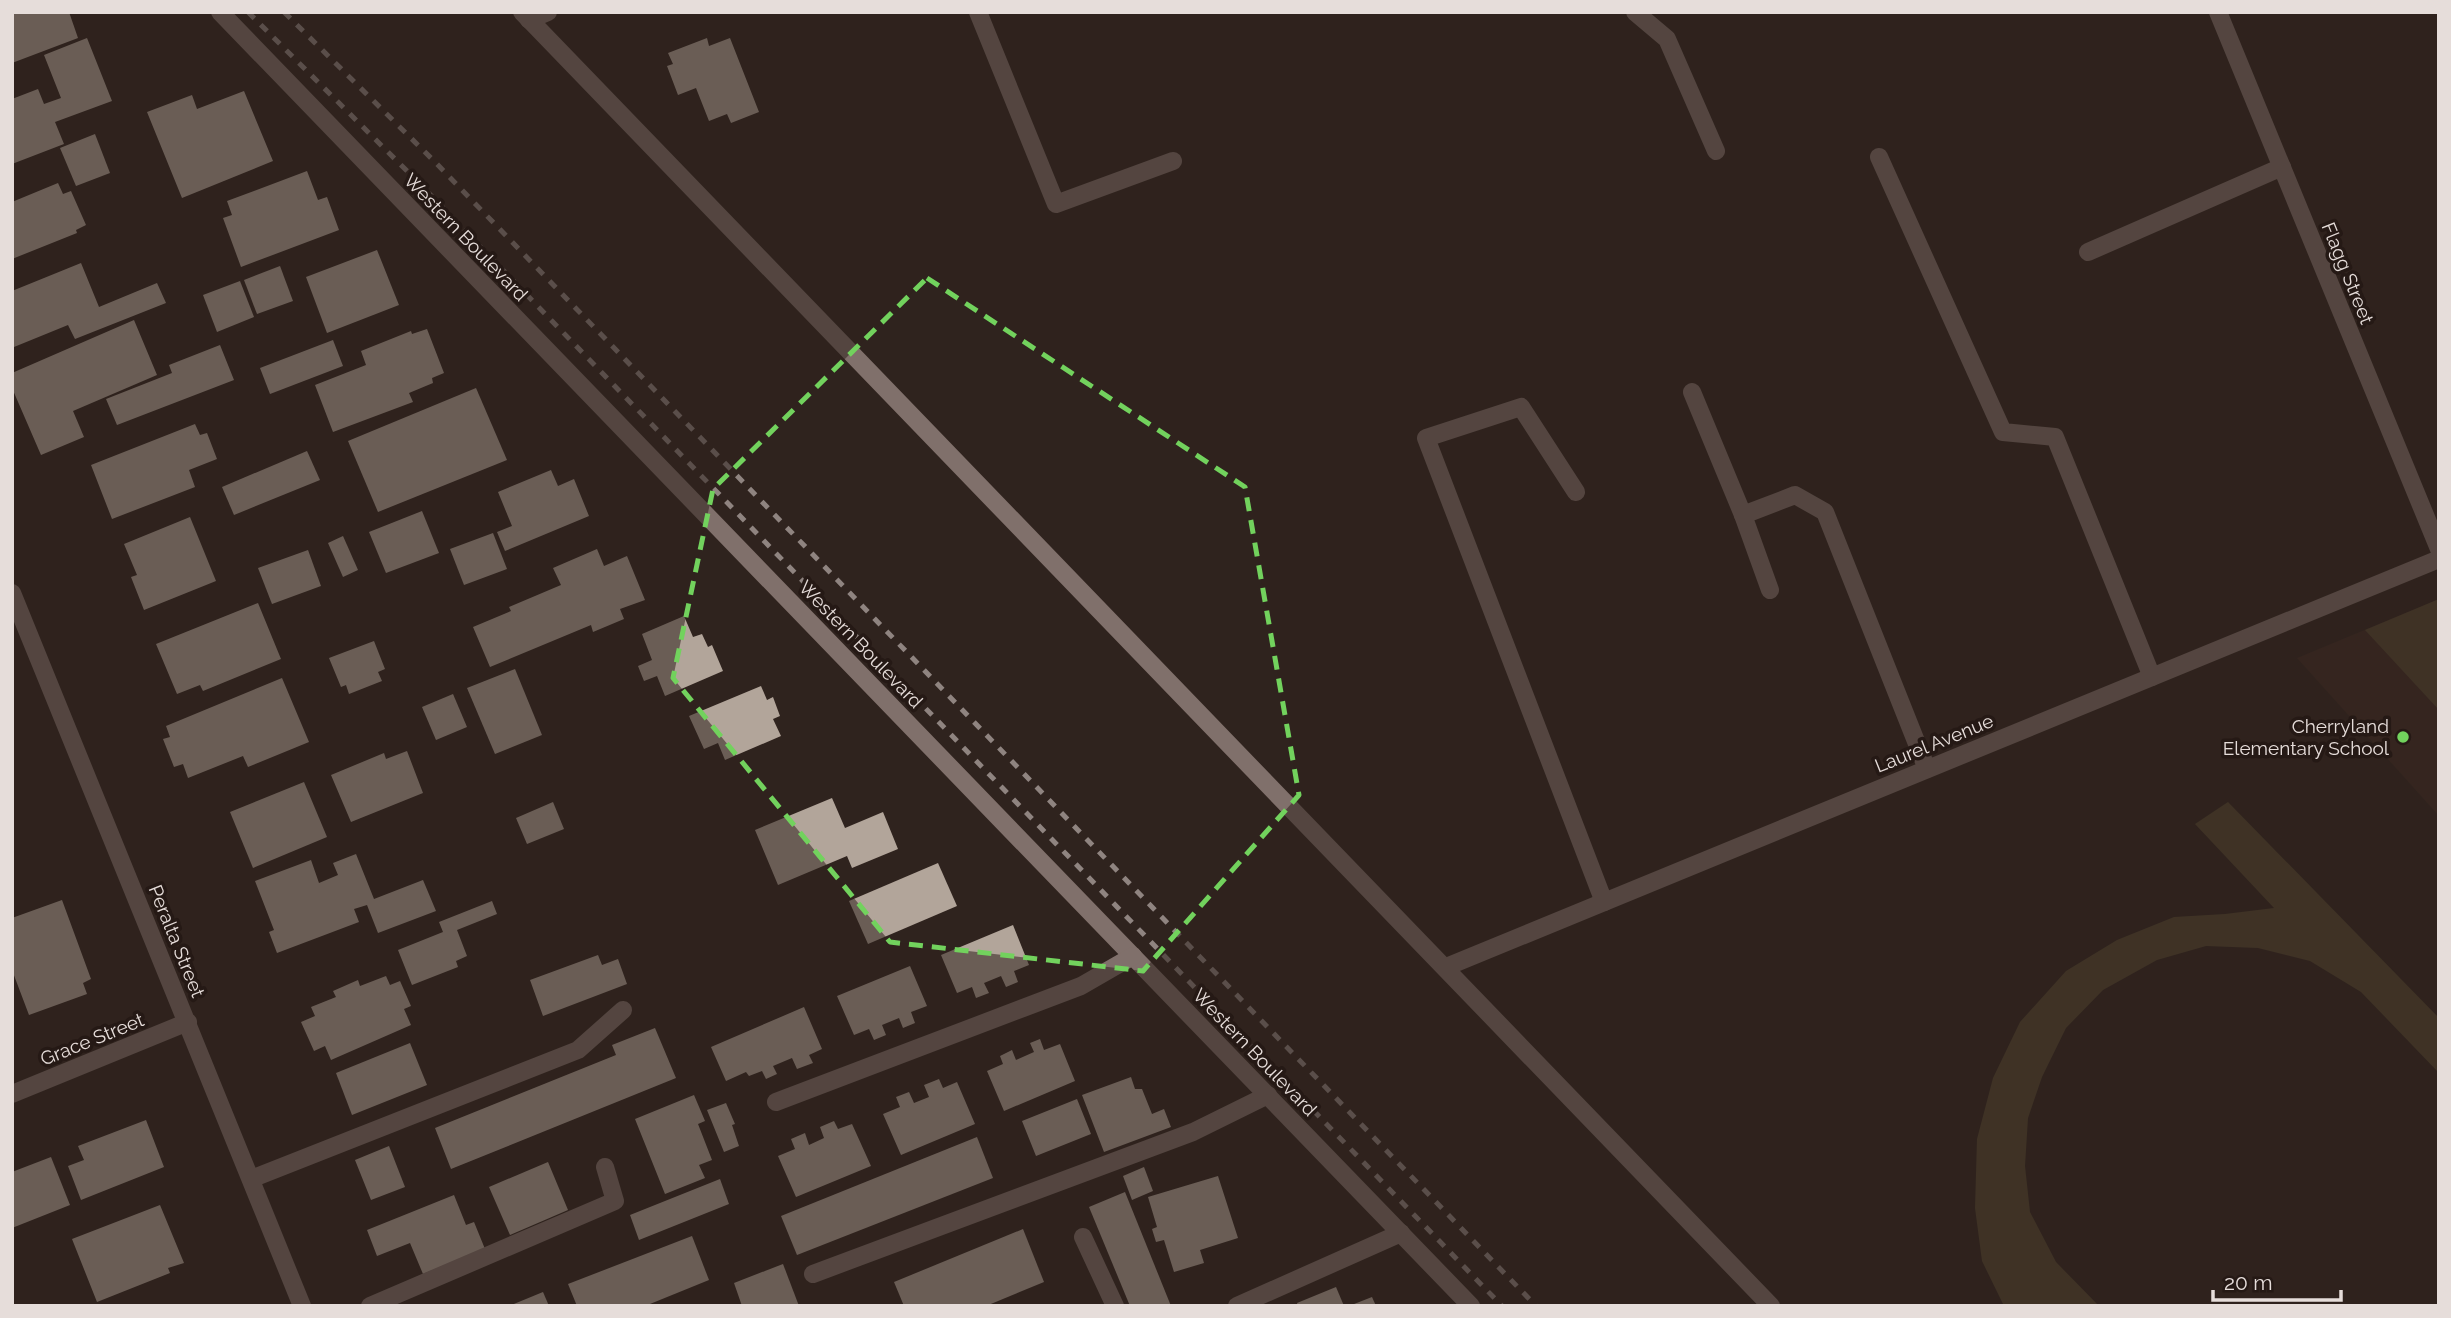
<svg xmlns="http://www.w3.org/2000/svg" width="2451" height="1318" viewBox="0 0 2451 1318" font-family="Raleway,sans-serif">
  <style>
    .built { fill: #3c2922 }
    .green { fill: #524630 }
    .building { fill: #b2a59a }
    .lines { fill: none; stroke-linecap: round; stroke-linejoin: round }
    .minor { stroke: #80706b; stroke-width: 18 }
    .rail { stroke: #8f8480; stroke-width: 5; stroke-dasharray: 9 9; stroke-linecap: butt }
    .marked { fill: none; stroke: #72d25d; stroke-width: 5; stroke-dasharray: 14 9; stroke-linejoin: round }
    .poi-dot { fill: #72d25d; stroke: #251915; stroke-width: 2.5 }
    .labels { text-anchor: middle; stroke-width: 7; stroke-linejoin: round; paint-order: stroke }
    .street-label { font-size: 19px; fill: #e6ddda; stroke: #251915 }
    .poi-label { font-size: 19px; fill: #e6ddda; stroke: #251915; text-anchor: end }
  </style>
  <rect width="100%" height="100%" fill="#2f231e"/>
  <!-- built -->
  <path class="built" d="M2439,599V816L2297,658Z"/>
  <!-- green -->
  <g class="green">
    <path d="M2439,599V710L2365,630Z"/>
    <path d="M2228,802L2439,1018V1073L2361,992L2310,961L2258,948L2206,946L2157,960L2103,990L2066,1028L2042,1077L2028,1118L2025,1166L2030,1212L2056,1262L2099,1306H2004L1982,1261L1975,1208L1977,1139L1993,1078L2020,1022L2066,971L2117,940L2174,917L2225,914L2274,908L2195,824Z"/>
  </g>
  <!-- building -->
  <g class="building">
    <path d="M12,12H69L78,38L12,63Z"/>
    <path d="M87,38L112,101L55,122L64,144L12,164V99L38,89L44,104L61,98L44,55Z"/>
    <path d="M707,38L709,46L730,38L759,112L731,123L727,114L709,121L696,88L678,95L667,66L673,64L668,53Z"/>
    <path d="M244,91L273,161L182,198L147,112L192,95L197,109Z"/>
    <path d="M95,134L110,173L76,186L60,148Z"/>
    <path d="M307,171L318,200L327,197L339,230L241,267L223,218L232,215L227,201Z"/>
    <path d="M58,183L63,194L71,191L86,225L76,230L77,233L12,259V202Z"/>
    <path d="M377,250L399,305L327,333L306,277Z"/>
    <path d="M81,263L99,307L157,283L166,303L75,339L68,325L14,347L12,291Z"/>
    <path d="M280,266L293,301L257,314L244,280Z"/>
    <path d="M240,281L254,317L217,332L203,295Z"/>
    <path d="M134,320L157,375L73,411L84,437L41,455L12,388V373Z"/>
    <path d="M427,329L444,373L432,378L433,383L409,393L413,402L333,432L315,385L366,365L361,351L411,331L412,334Z"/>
    <path d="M333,340L343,366L270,394L260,368Z"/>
    <path d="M220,345L234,380L117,425L106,399L172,373L169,365Z"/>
    <path d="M476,388L507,460L378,512L348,441Z"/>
    <path d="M195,424L200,435L207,433L217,459L189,470L195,487L112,519L91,465Z"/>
    <path d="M307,451L320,480L234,515L222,487Z"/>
    <path d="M551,470L558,486L574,479L589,516L505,551L497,532L512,526L498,492Z"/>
    <path d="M422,511L439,553L386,573L369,532Z"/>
    <path d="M190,517L216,581L144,610L131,577L137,575L124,544Z"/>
    <path d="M493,533L507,569L464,585L450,549Z"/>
    <path d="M343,536L358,570L343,577L328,543Z"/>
    <path d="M597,549L604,566L627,556L645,600L620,609L624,619L593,632L591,625L490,667L473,627L511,611L509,607L561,585L553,568Z"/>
    <path d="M308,550L321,586L272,604L258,568Z"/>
    <path d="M258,603L281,659L203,691L200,685L177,694L156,644Z"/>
    <path d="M684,616L693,637L702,634L708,647L712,645L723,671L665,696L657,676L644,681L638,666L652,660L642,634Z"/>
    <path d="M374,641L385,669L378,672L382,681L349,694L346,685L341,687L329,658Z"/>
    <path d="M515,669L542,735L495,754L467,688Z"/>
    <path d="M282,678L309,742L248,767L243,756L188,778L183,764L174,767L163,739L170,737L166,726Z"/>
    <path d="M761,686L767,700L773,697L780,716L773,719L781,736L725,760L718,743L704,749L689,716Z"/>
    <path d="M453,694L467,727L436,740L422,707Z"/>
    <path d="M407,751L423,793L351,822L331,775L384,753L386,759Z"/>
    <path d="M304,782L327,837L253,868L230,812Z"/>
    <path d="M832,798L845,828L883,812L898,849L852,868L847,856L778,885L755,830Z"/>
    <path d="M553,802L564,829L527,844L516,818Z"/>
    <path d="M356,854L374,899L423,880L436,911L378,933L367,905L354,909L359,922L277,953L269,932L274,930L255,881L311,860L319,883L338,875L333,863Z"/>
    <path d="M938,863L957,906L868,944L849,901Z"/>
    <path d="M62,900L91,979L83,983L87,994L29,1015L12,970V918Z"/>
    <path d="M492,901L497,914L457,930L467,956L456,961L458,967L412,985L398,950L443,932L439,922Z"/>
    <path d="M1013,925L1029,965L1014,971L1018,982L1006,987L1001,976L984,983L989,993L976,998L972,987L957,993L941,955Z"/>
    <path d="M598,955L602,965L618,959L627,984L543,1016L530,980Z"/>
    <path d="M910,966L927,1006L911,1012L915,1023L903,1028L899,1018L882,1025L886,1035L874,1040L869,1029L854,1035L837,996Z"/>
    <path d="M386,976L390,985L400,981L411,1006L404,1009L411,1025L331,1060L325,1046L314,1051L301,1022L315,1016L311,1007L336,997L333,991L358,980L360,986Z"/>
    <path d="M804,1007L822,1049L809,1055L813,1063L797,1069L792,1058L773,1066L777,1074L766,1079L762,1071L749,1076L746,1072L726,1081L711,1047Z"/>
    <path d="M655,1028L676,1078L451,1169L435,1128L616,1055L612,1045Z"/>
    <path d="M1040,1039L1044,1050L1060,1044L1075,1081L1004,1111L987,1071L1003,1064L1000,1056L1012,1050L1016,1060L1034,1052L1030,1043Z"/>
    <path d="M410,1043L427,1085L352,1115L336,1073Z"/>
    <path d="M1131,1077L1135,1089H1142L1152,1114L1164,1109L1171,1127L1104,1152L1082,1095Z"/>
    <path d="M939,1079L943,1088L957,1082L975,1124L901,1155L883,1114L900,1107L896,1097L909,1092L914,1103L929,1097L924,1085Z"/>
    <path d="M694,1095L705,1121L698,1124L712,1160L699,1165L705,1178L665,1194L635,1119Z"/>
    <path d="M1077,1099L1091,1134L1036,1156L1022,1121Z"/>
    <path d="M726,1103L735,1124L732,1125L739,1146L724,1152L707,1110Z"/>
    <path d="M146,1120L164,1167L81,1200L68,1166L84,1160L78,1146Z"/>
    <path d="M834,1121L838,1129L852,1124L871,1166L796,1197L778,1156L795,1149L791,1139L805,1133L809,1145L824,1138L820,1127Z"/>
    <path d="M977,1137L993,1178L797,1255L781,1216Z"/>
    <path d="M389,1146L405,1187L371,1200L355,1160Z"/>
    <path d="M51,1157L70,1205L12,1228V1172Z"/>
    <path d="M548,1162L568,1210L510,1235L489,1187Z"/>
    <path d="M1144,1167L1153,1191L1132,1200L1123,1176Z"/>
    <path d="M1218,1176L1238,1238L1200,1250L1204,1263L1174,1272L1164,1240L1156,1242L1152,1229L1157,1227L1148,1197Z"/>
    <path d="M720,1179L729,1204L639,1240L630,1215Z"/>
    <path d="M1125,1192L1171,1306H1130L1089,1207Z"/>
    <path d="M454,1195L466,1225L474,1222L485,1249L423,1274L410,1243L377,1256L367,1230Z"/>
    <path d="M160,1205L184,1263L168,1268L170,1273L97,1302L72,1239Z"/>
    <path d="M1023,1229L1044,1282L986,1306H904L894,1282Z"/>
    <path d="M692,1236L709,1280L645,1306H577L568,1284Z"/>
    <path d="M783,1264L799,1306H742L734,1283Z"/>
    <path d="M1336,1287L1344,1306H1298L1297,1303Z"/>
    <path d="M543,1292L549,1306H509Z"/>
    <path d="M1372,1297L1376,1306H1349Z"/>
  </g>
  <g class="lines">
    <!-- minor -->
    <g class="minor">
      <path d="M220,12L1471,1306"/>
      <path d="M522,12L1771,1306"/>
      <path d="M978,12L1056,204L1173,161"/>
      <path d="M1635,12L1667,39L1716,151"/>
      <path d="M2218,12L2439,549"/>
      <path d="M529,20L548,12"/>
      <path d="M1879,157L2003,432L2055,437L2152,677"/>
      <path d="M2088,252L2282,167"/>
      <path d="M1692,392L1743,515"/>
      <path d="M1576,492L1521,407L1426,438L1604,902"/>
      <path d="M1770,590L1743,515L1795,495L1825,512L1927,769"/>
      <path d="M12,593L302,1306"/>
      <path d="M1446,967L2439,559"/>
      <path d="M12,1094L188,1022"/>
      <path d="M776,1102L1081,986L1133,956"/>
      <path d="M251,1179L578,1050L623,1010"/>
      <path d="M1083,1237L1115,1306"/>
      <path d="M813,1274L1193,1132L1268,1095"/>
      <path d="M370,1306L615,1201L605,1167"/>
      <path d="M1237,1306L1401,1233"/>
    </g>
    <!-- rail -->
    <g class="rail">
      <path d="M248,12L416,180L1502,1306"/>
      <path d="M284,12L437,164L1536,1306"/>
    </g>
  </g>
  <!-- marked area -->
  <path d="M0 0H2451V1318H0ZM927,278L1245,487L1299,795L1143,971L890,942L673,678L713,489Z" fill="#2f231e" fill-opacity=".55" fill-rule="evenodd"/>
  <path class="marked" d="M927,278L1245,487L1299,795L1143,971L890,942L673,678L713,489Z"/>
  <!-- markers -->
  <circle class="poi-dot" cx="2403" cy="737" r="7"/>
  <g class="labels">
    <!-- street labels -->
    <g class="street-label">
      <text transform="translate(466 237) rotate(46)" y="7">Western Boulevard</text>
      <text transform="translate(2348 273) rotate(68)" y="7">Flagg Street</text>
      <text transform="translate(861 644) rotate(46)" y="7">Western Boulevard</text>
      <text transform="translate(1934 743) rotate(-22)" y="7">Laurel Avenue</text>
      <text transform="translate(177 941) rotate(68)" y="7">Peralta Street</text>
      <text transform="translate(92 1039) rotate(-22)" y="7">Grace Street</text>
      <text transform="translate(1255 1052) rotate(46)" y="7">Western Boulevard</text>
    </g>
    <!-- poi labels -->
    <g class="poi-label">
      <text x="2389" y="733">Cherryland<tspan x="2389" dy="22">Elementary School</tspan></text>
    </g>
  </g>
  <!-- border -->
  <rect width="2451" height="1318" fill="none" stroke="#e6ddda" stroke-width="28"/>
  <!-- scale -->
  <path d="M2213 1290v10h128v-10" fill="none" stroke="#e6ddda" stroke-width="3.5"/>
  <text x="2224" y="1290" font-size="21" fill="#e6ddda" stroke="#251915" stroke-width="5" paint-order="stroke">20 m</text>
</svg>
